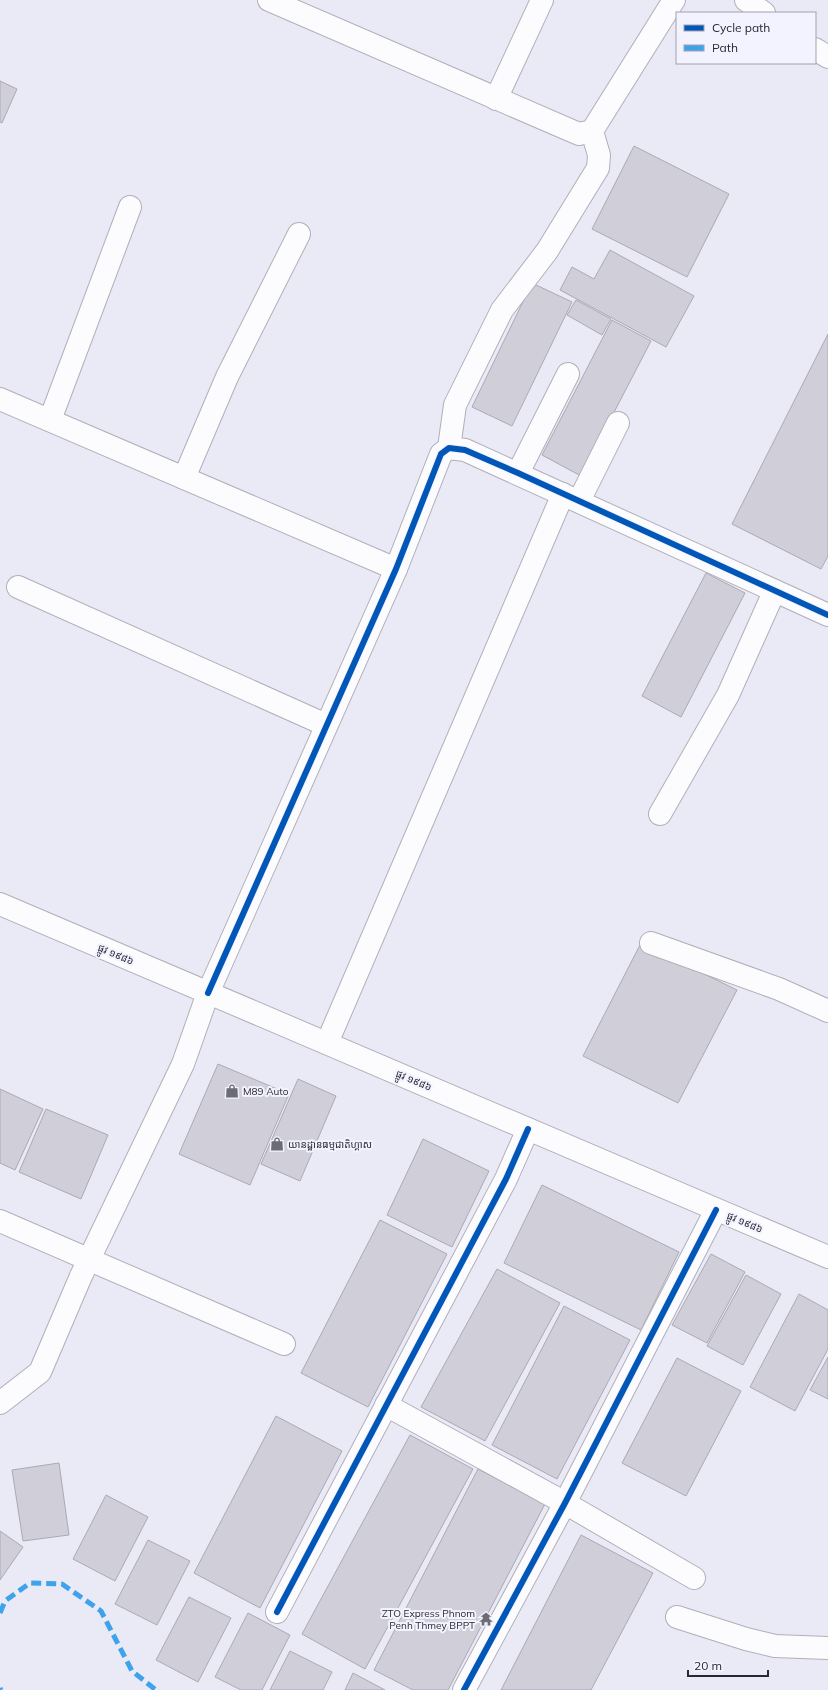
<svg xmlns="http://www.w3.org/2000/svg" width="828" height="1690" viewBox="0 0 828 1690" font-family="Mulish,'Noto Sans Khmer',sans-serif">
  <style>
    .building { fill: #cfced9; stroke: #aaa9b4 }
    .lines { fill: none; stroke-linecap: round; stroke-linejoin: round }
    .minor-casing { stroke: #b0afba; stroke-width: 24 }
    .major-casing { stroke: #b0afba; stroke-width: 24 }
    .minor { stroke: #fcfcfe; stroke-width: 22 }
    .major { stroke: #fcfcfe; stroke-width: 22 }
    .quiet { stroke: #3ea3eb; stroke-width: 5; stroke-dasharray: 10 5; stroke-linecap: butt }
    .cycleway-casing { stroke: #f3f2ff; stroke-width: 8 }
    .cycleway { stroke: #0057b8; stroke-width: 6 }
    .labels { text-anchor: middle; stroke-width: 4; stroke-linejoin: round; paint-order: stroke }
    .street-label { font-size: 10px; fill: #282832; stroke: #f3f2ff }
    .poi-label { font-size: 10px; fill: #282832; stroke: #f3f2ff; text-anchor: start }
  </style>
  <rect width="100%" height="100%" fill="#eaeaf6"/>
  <!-- building -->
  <g class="building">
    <path d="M0,81L17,89L2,123L0,122Z"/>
    <path d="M634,146L729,194L687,277L592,229Z"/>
    <path d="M610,250L694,296L666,347L560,290L572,267L594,279Z"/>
    <path d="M532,283L572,302L512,426L472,407Z"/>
    <path d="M576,300L611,319L602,335L567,315Z"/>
    <path d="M612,320L651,341L581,476L542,455Z"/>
    <path d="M828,334V556L821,569L732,524Z"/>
    <path d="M706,573L745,593L681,717L642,696Z"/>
    <path d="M641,943L737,990L678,1103L583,1056Z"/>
    <path d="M218,1064L289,1094L250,1185L179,1154Z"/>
    <path d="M298,1079L336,1096L300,1181L261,1164Z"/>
    <path d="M0,1089L43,1109L15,1170L0,1163Z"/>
    <path d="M46,1109L108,1135L81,1199L19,1172Z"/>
    <path d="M423,1139L489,1171L452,1247L387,1215Z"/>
    <path d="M542,1185L679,1252L641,1330L504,1263Z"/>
    <path d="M380,1220L447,1254L368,1407L301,1373Z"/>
    <path d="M711,1254L745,1272L707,1343L672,1325Z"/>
    <path d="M497,1269L560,1303L485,1441L421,1407Z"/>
    <path d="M746,1275L781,1294L743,1365L707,1346Z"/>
    <path d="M799,1294L828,1310V1349L795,1411L750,1387Z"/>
    <path d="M564,1306L630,1340L557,1479L492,1445Z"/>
    <path d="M828,1357V1399L810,1390Z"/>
    <path d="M677,1358L741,1391L686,1496L622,1463Z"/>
    <path d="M276,1416L342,1451L260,1608L194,1573Z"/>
    <path d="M410,1435L473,1469L365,1669L302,1634Z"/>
    <path d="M59,1463L69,1535L23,1541L12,1470Z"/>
    <path d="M478,1469L545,1504L448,1690H413L374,1670Z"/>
    <path d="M106,1495L148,1517L115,1581L73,1559Z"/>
    <path d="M0,1531L23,1547L0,1580Z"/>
    <path d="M581,1535L653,1573L591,1690H501Z"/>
    <path d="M148,1540L190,1561L157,1625L115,1604Z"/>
    <path d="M189,1597L231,1618L198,1682L156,1660Z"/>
    <path d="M248,1613L290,1635L262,1690H241L215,1677Z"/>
    <path d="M290,1651L332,1672L323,1690H270Z"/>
    <path d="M353,1673L385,1690H345Z"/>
  </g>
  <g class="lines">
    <!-- minor casing -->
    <g class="minor-casing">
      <g id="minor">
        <path d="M269,0L579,134L592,131L674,0"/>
        <path d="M746,0L764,13"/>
        <path d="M815,49L828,57"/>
        <path d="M496,99L542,0"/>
        <path d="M0,399L396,569"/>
        <path d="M50,420L130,207"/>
        <path d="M449,448L455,405L502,310L547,251L598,168L599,155L592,131"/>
        <path d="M518,473L568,374"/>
        <path d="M184,478L227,377L299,234"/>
        <path d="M579,501L618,423"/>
        <path d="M18,587L326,725"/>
        <path d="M660,814L728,695L774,592"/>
        <path d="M651,943L779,989L828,1011"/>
        <path d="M327,1043L563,494"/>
        <path d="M0,1221L284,1344"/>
        <path d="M0,1403L40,1372L81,1276L183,1064L208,993L396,569L441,454L449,448L465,450L828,615"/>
        <path d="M386,1405L565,1503L694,1578"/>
        <path d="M277,1612L506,1179L528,1129"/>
        <path d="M677,1617L746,1639L775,1646L828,1648"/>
        <path d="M464,1690L565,1503L716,1210"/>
      </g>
    </g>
    <!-- major casing -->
    <g class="major-casing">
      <path id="major" d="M0,904L828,1257"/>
    </g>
    <!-- minor -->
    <use href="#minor" class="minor"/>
    <!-- major -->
    <use href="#major" class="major"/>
    <!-- quiet -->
    <g class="quiet">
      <path d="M0,1613L5,1601L30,1583L62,1584L101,1611L132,1671L156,1690"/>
      <path d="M0,1688L1,1690"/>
    </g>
    <!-- cycleway casing -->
    <g class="cycleway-casing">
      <g id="cycleway">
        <path d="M208,993L396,569L441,454L449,448L465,450L518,473L828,615"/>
        <path d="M277,1612L506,1179L528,1129"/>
        <path d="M464,1690L565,1503L716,1210"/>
      </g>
    </g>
    <!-- cycleway -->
    <use href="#cycleway" class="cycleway"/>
  </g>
  <!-- icons -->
  <defs>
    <g id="shop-bare" transform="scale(1.08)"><path d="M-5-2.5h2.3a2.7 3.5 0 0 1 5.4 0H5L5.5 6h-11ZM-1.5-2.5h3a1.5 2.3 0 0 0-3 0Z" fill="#6c6c77" stroke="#f3f2ff" stroke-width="2.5" paint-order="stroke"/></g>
    <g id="temple-bare" transform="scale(1.08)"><path d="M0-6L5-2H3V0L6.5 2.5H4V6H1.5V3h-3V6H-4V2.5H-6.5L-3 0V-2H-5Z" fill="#6c6c77" stroke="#f3f2ff" stroke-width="2.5" paint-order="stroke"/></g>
  </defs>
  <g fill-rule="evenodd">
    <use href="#shop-bare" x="232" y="1091"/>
    <use href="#shop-bare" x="277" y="1144"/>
    <use href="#temple-bare" x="486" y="1619"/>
  </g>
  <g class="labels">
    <!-- street labels -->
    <g class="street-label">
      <text transform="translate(116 954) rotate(23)" y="4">ផ្លូវ ១៩៨៦</text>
      <text transform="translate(414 1080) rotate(23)" y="4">ផ្លូវ ១៩៨៦</text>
      <text transform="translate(745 1222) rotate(23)" y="4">ផ្លូវ ១៩៨៦</text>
    </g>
    <!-- poi labels -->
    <g class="poi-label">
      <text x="243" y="1095">M89 Auto</text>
      <text x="288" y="1148">យានដ្ឋានធម្មជាតិហ្គាស</text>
      <text x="475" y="1617" text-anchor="end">ZTO Express Phnom<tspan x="475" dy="12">Penh Thmey BPPT</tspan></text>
    </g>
  </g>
  <!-- legend -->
  <rect x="676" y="12" width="140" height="52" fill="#f3f2ff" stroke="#a2a1ad"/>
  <rect x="684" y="25" width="20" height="6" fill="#0057b8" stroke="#a2a1ad"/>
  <text x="712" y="32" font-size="12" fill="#282832">Cycle path</text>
  <rect x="684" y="45" width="20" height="6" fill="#3ea3eb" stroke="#a2a1ad"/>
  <text x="712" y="52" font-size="12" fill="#282832">Path</text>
  <!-- scale -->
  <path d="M688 1670v6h80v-6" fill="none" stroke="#282832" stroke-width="2"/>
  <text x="694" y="1670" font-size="12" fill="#282832" stroke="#f3f2ff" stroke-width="3" paint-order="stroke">20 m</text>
</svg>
